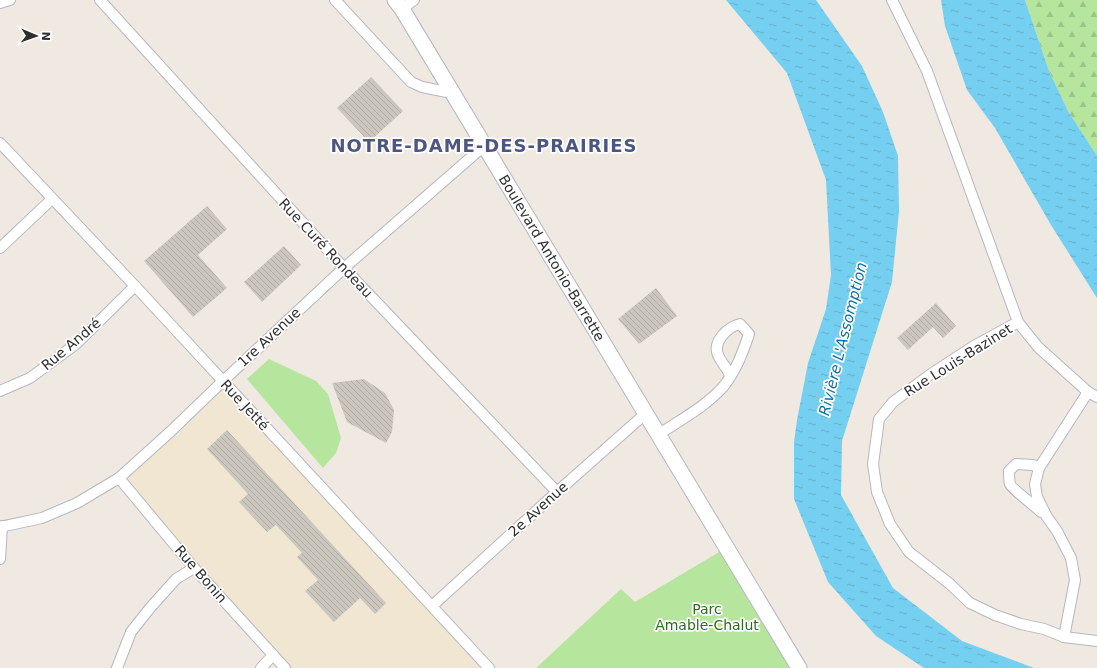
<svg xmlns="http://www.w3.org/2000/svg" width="1097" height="668" viewBox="0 0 1097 668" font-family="'DejaVu Sans',sans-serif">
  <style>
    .education { fill: #f0e6d1 }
    .grass { fill: #b6e59e }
    .forest { fill: url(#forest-firs) }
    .water { fill: url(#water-ripples) }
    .building { fill: url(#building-back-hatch) }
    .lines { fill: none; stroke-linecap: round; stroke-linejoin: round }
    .street-casing { stroke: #b4b7c1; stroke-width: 12 }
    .secondary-casing { stroke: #b4b7c1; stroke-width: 17 }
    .street { stroke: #fff; stroke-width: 10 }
    .secondary { stroke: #fff; stroke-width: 15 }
    .labels { text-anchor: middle; stroke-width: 3.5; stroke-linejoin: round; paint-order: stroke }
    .street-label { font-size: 14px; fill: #2e2e2e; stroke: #fff }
    .park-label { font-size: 14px; fill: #2c6e1b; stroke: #fff }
    .water-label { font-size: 15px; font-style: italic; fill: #0d6fa3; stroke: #fff }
    .district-label { font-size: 18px; font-weight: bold; letter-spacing: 1px; fill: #4d5680; stroke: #fff }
  </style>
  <defs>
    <pattern id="forest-firs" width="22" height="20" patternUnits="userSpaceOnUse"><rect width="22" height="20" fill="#b6e59e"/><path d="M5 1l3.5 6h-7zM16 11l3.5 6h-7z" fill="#9dc588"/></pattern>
    <pattern id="water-ripples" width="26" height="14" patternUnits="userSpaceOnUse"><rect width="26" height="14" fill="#75cff0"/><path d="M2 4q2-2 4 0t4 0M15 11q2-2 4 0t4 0" fill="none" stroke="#66b2ce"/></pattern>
    <pattern id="building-back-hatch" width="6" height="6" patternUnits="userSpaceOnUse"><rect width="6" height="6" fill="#cbc7bf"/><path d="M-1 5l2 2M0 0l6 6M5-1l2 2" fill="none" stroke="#afaba4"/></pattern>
  </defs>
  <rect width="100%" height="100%" fill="#efe9e1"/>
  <!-- education -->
  <path class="education" d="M223,381L486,668H285L119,478Z"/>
  <!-- grass -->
  <g class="grass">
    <path d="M269,359L316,381L328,394L341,438L336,453L323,468L247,379Z"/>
    <path d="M726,548L794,668H536L621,589L635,602Z"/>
  </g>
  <!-- forest -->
  <path class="forest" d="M1025,0H1097V156L1068,111L1049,71Z"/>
  <!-- water -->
  <g class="water">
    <path d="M726,0H816L862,66L883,112L898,156L899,211L892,282L842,441L841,495L893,588L962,641L1034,668H924L876,636L828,582L794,499V442L797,420L808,363L826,309L831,275L826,180L787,73Z"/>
    <path d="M941,0H1025L1049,71L1068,111L1097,156V298L1051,225L995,128L967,90L945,26Z"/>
  </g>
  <!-- building -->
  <g class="building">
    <path d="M371,77L403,111L369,142L337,108Z"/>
    <path d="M207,206L227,229L198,255L227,288L193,317L144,261Z"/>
    <path d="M284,246L301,265L262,302L244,282Z"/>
    <path d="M656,288L677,316L639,344L618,319Z"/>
    <path d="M936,303L956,326L943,338L933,327L908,350L897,338Z"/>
    <path d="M364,379L385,393L394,410L392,432L386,443L347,422L332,383Z"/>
    <path d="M227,430L386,603L375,614L360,598L334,622L305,591L318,580L297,557L302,553L276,525L267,532L239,502L248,494L207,449Z"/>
  </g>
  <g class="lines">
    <!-- street casing -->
    <g class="street-casing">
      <g id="street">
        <path d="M100,0L344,268L557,492"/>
        <path d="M335,0L411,82L422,87L452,93"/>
        <path d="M892,0L927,71L1018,322L1038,347L1088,392L1097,397"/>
        <path d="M0,3L10,0"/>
        <path d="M402,9L414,0"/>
        <path d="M0,143L135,286L489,668"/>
        <path d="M0,248L52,199"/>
        <path d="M1018,322L974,346L931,374L893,402L879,419L873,464L877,492L890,524L909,552L950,584L970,603L995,615L1021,624L1044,629L1064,637L1097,641"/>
        <path d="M0,391L30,378L76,344L135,286"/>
        <path d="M658,435C680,420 705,407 723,387C736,371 743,352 749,334L740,324C727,327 711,343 719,357C722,364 728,368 730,376"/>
        <path d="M1039,468L1033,465L1016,464L1009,471C1009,475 1009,480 1010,484C1011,488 1035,506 1041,512"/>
        <path d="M119,478L194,568L285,668"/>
        <path d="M0,527L42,518L77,503L119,478L170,432L223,381L344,268L484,146"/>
        <path d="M0,559L2,526"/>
        <path d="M432,606L557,492L645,414"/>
        <path d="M1064,637L1075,580L1071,558L1057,531L1047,517L1037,497L1035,484L1039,468L1088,392"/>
        <path d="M117,668L131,632L150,608L176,579L194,568"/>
        <path d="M261,668L273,655"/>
      </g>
    </g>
    <!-- secondary casing -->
    <g class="secondary-casing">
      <g id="secondary">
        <path id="s1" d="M395,0L402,9L799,668"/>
      </g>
    </g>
    <!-- street -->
    <use href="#street" class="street"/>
    <!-- secondary -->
    <use href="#secondary" class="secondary"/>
  </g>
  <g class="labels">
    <!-- street labels -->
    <g class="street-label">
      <text transform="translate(326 248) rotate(47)" y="5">Rue Curé Rondeau</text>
      <text dy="5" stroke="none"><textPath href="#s1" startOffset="302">Boulevard Antonio-Barrette</textPath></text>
      <text transform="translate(269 337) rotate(-43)" y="5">1re Avenue</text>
      <text transform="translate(71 344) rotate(-40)" y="5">Rue André</text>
      <text transform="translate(958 360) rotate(-32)" y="5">Rue Louis-Bazinet</text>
      <text transform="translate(245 405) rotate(47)" y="5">Rue Jetté</text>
      <text transform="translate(538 509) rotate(-42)" y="5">2e Avenue</text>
      <text transform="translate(201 574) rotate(49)" y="5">Rue Bonin</text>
    </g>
    <!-- park labels -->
    <g class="park-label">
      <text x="707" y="614">Parc<tspan x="707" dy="16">Amable-Chalut</tspan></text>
    </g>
    <!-- water labels -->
    <g class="water-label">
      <text transform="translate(843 339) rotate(-76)" y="5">Rivière L'Assomption</text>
    </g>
    <!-- district labels -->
    <g class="district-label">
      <text x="484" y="152">NOTRE-DAME-DES-PRAIRIES</text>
    </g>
  </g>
  <!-- north arrow -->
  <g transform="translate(36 36) rotate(92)" stroke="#ffffff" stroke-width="3" paint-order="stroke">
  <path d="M0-3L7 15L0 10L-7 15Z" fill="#2e2e2e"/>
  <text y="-6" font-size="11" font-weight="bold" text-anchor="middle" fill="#2e2e2e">N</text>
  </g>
</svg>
